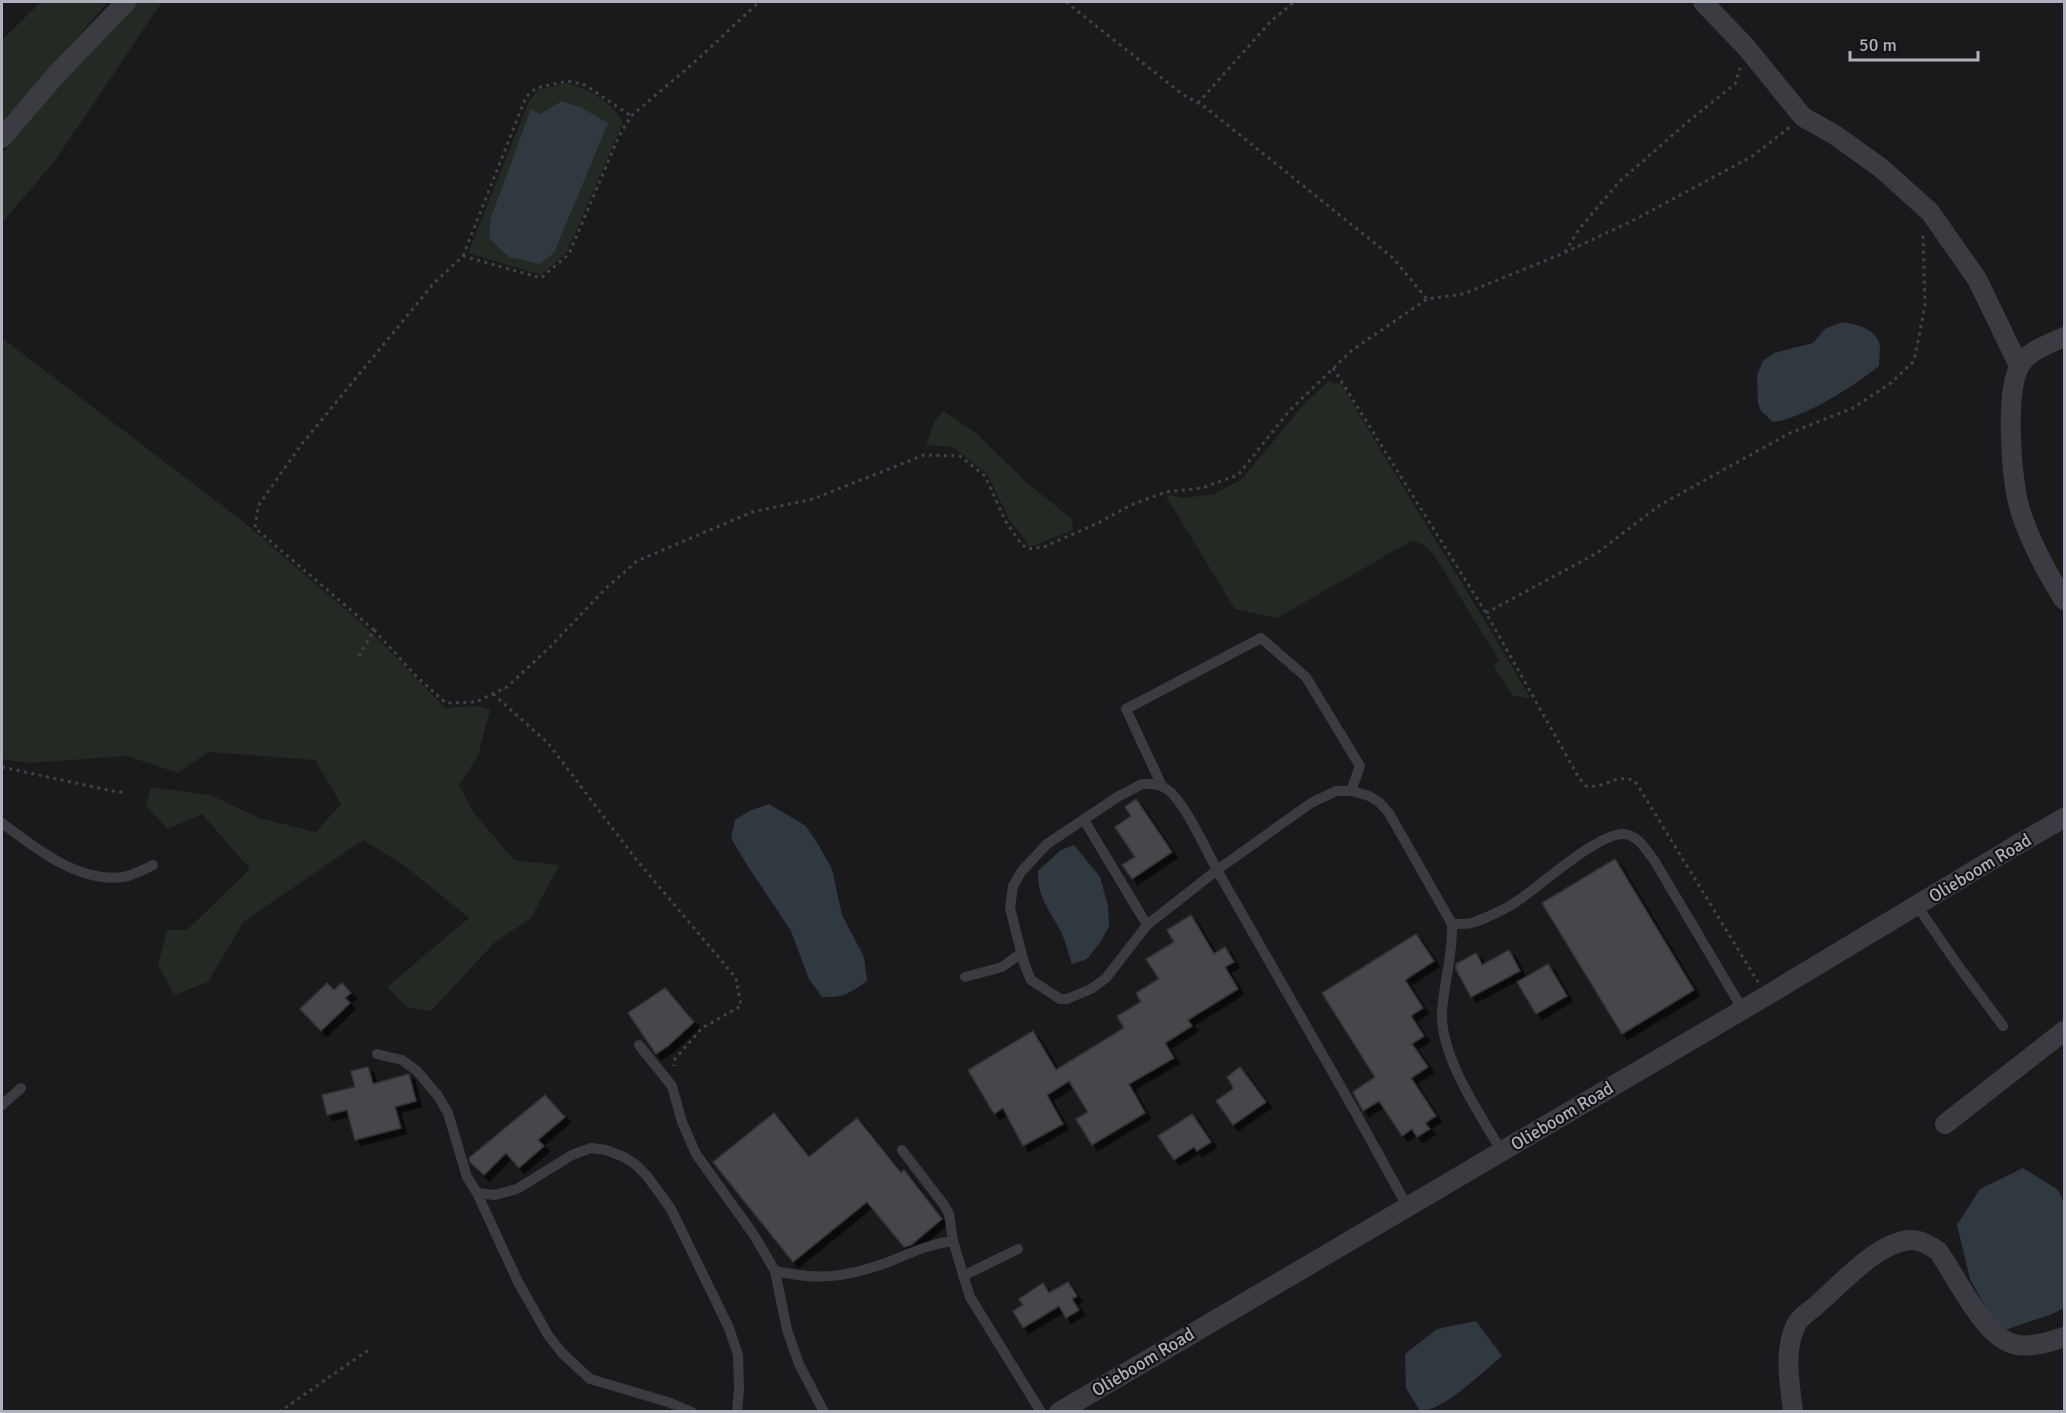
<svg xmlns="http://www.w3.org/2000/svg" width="2066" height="1413" viewBox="0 0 2066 1413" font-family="Signika,sans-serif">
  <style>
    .green { fill: #222a23 }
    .water { fill: #313940 }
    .building { fill: #47474c; stroke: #343438; stroke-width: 1.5; filter: url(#shadow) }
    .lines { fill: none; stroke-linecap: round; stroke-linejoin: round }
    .path { stroke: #414348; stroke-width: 3; stroke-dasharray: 3 4.5; stroke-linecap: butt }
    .lane { stroke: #3b3c41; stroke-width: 10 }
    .street { stroke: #3b3c41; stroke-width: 20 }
    .labels { text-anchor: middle; stroke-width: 4.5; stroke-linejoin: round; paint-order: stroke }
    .street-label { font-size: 18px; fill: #aeb1bb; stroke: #151517 }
  </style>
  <defs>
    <filter id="shadow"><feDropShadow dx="5.5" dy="5.5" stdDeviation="0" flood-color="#0009"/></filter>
  </defs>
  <rect width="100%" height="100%" fill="#1a1a1c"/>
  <!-- green -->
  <g class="green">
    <path d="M41,2H108L2,123V40Z"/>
    <path d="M127,2H162L56,159L2,223V154Z"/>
    <path d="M566,83C591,90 609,100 623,122L567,252L541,275L468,253L529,101L538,90Z"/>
    <path d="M2,338L241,520L368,629L445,708L477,706L490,710L478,756L459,785L473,812L514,860L559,865L531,918L495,942L431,1011L407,1007L387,987L469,918L405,866L363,840L244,921L208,982L174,995L158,965L167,930H187L250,869L202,814L168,829L146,806L151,787L210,795L259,818L316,832L341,804L315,760L208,752L178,773L127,756L27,763L2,759Z"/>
    <path d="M1329,381L1342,385C1403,490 1469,591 1529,696V699L1512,695L1494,666L1499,660L1436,558C1429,548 1424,543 1411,541L1277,618L1235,609L1167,498L1170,495L1184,498L1214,494L1241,480L1306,402Z"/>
    <path d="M944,411L976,433L1026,482L1072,519L1073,530L1030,547L1009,519L987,474L953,447L926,445L935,420Z"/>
  </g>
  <!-- water -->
  <g class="water">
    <path d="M562,101L582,108L608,123L554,253L539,264L509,257L490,239V220L531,109L540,114Z"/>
    <path d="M1842,322C1856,324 1878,329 1880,347C1880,353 1879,360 1879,366C1854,386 1805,418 1773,422L1761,411L1758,403L1757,375L1763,361L1774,353L1813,343L1825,329Z"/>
    <path d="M769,804L806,826L819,846L832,869L842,915L864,957L867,981C850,993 843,998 822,997L809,979L791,931L749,868L731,838L735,820L749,811Z"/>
    <path d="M1074,845L1100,877L1108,906L1109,926L1101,941L1087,959L1072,964C1068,953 1065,938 1059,928C1048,908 1037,895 1038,871L1061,850Z"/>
    <path d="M2023,1168L2058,1190L2064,1203V1308L2052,1314L1999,1332L1970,1279L1957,1225L1980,1189Z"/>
    <path d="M1476,1321L1502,1356C1484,1371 1442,1412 1420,1411L1406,1388L1405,1354L1437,1329Z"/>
  </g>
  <!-- building -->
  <g class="building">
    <path d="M1136,799L1172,852L1132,879L1122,865L1135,857L1115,827L1131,816L1125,807Z"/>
    <path d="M1615,859L1694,990L1622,1034L1542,903Z"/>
    <path d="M1191,915L1214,954L1225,947L1234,962L1225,967L1238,989L1188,1020L1192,1026L1165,1043L1174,1058L1129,1084L1145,1113L1092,1145L1076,1119L1088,1112L1069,1081L1047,1095L1063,1124L1023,1146L1003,1108L994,1114L968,1070L1033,1031L1056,1070L1124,1028L1117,1016L1141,1002L1136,993L1159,979L1146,959L1174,942L1167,930Z"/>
    <path d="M1416,934L1434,961L1405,980L1423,1008L1411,1016L1424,1036L1412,1044L1428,1067L1411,1078L1436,1116L1425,1123L1430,1129L1417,1137L1412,1129L1402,1136L1379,1101L1363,1111L1353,1092L1375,1077L1322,993Z"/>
    <path d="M1509,950L1520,971L1471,997L1456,969V964L1476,953L1482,965Z"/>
    <path d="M1548,964L1567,996L1536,1014L1517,982Z"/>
    <path d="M327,983L334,990L342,983L351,993L345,998L350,1003L321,1031L300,1009Z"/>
    <path d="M665,988L694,1022L668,1046L656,1054L628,1013Z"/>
    <path d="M368,1067L373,1084L409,1074L416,1101L395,1107L401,1128L355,1140L347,1110L327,1115L322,1095L355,1087L351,1071Z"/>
    <path d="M1240,1067L1266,1102L1233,1125L1216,1101L1233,1089V1087L1227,1077Z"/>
    <path d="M545,1095L565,1117L538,1140L544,1146L519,1168L506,1153L484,1175L470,1162L469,1158Z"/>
    <path d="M774,1113L809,1157L857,1118L901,1173L904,1170L942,1219L911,1245L904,1247L867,1202L793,1262L713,1162Z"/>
    <path d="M1192,1114L1211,1142L1197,1151L1194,1147L1174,1160L1158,1136Z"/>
    <path d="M1068,1282L1077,1296L1072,1299L1079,1310L1066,1318L1059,1306L1023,1328L1013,1311L1023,1305L1019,1299L1043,1283L1049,1293Z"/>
  </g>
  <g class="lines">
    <!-- path -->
    <g class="path">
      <path d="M1066,2L1182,94L1205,107L1392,257L1427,299L1463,294L1564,253L1632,221L1751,157L1790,127"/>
      <path d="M1198,103L1271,21L1294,2"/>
      <path d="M1565,252L1579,229L1619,182L1690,120L1735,84L1740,68"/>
      <path d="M463,256L526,97L536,88L568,81L585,85L631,116"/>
      <path d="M1333,368L1486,613L1579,778L1586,786C1605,789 1615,773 1635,781L1758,982"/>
      <path d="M1486,613L1597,553L1660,505L1790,433L1853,408L1891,383L1914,361L1925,306L1923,233"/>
      <path d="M374,630L417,677L446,703L476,702L507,687L551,646L606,588L637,561L752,512L813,499L924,455L960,456L985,476L1006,522L1022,545L1028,549L1044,547L1098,523L1131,505L1166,492L1202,488L1238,475L1289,411L1351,351L1427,299"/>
      <path d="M359,656L374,630L255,528L258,506L301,445L434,283L463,256L541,278L569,254L619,136L631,116L697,60L759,2"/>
      <path d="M493,694L548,743L635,858L736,978L741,1006L702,1028L675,1059L674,1066"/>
      <path d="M2,767L117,792H126"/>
      <path d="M279,1412L370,1349"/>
    </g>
    <!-- lane -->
    <g class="lane">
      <path d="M1142,784C1150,784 1158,783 1165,788C1183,798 1206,850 1217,870L1147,925L1106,978L1091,989L1067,999H1060L1031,980L1024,963L1010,908L1013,886L1021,872L1047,844L1119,796Z"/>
      <path d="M1162,786L1126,709L1261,638L1306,677L1360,766L1351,791"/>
      <path d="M1084,820L1147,925"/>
      <path d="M2,823C35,848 78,883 123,877C134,875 143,870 153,865"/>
      <path d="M1917,906L1960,968L2003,1026"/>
      <path d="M1452,924C1453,954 1444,982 1442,1012C1440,1057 1480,1114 1502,1152"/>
      <path d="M965,977L1002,967L1021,953"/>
      <path d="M639,1045L672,1086L682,1122L696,1154L754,1235L775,1271L787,1330L799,1364L824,1412"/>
      <path d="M377,1054L402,1060L417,1071L438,1096L448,1113L467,1177L477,1193L518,1282L548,1335L562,1353L590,1379L668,1402L692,1412"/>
      <path d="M2,1105L21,1088"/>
      <path d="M902,1150L944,1205L949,1214L953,1241L970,1297L1041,1412"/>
      <path d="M477,1193L495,1195L517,1189L572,1155L591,1148L606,1150L624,1157L635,1164L647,1176L671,1209L729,1328L738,1355L739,1389L737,1412"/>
      <path d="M1407,1206L1353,1108L1217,870L1311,803L1336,791H1351L1369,796L1379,802L1389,813L1452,924C1459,924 1468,925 1475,922C1488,917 1504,910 1516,902C1539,887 1599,832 1624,834C1638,835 1646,850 1654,860L1743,1010"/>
      <path d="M775,1271C816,1280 843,1278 883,1264C907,1255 927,1244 953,1241"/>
      <path d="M963,1276L1018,1249"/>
    </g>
    <!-- street -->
    <g class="street">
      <path d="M1703,2L1746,47L1803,117L1835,135L1881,168L1930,212L1977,279L2019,366"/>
      <path d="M2,138L55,76L126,2"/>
      <path d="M2064,337C2049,344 2027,351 2019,367C2005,395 2011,483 2021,513C2031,543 2047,573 2064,600"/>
      <path d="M1945,1124L2064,1031"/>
      <path d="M1059,1412L1766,996L2015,846L2064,818"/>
      <path d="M1793,1412C1790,1384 1783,1351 1796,1325C1800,1316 1812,1310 1819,1303C1843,1282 1876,1244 1909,1240C1920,1239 1929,1245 1938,1251C1957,1277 1985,1341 2018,1345C2034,1347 2050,1342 2064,1337"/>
    </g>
  </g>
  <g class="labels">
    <!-- street labels -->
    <g class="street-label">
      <text transform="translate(1980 868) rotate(-31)" y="6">Olieboom Road</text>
      <text transform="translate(1562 1116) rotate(-31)" y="6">Olieboom Road</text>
      <text transform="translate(1143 1362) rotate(-31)" y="6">Olieboom Road</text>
    </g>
  </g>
  <!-- border -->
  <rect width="2066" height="1413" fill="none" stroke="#aeb1bb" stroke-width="6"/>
  <!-- scale -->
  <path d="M1850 51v9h128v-9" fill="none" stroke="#aeb1bb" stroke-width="3"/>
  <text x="1859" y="51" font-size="18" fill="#aeb1bb" stroke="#151517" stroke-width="4.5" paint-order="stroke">50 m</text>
</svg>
